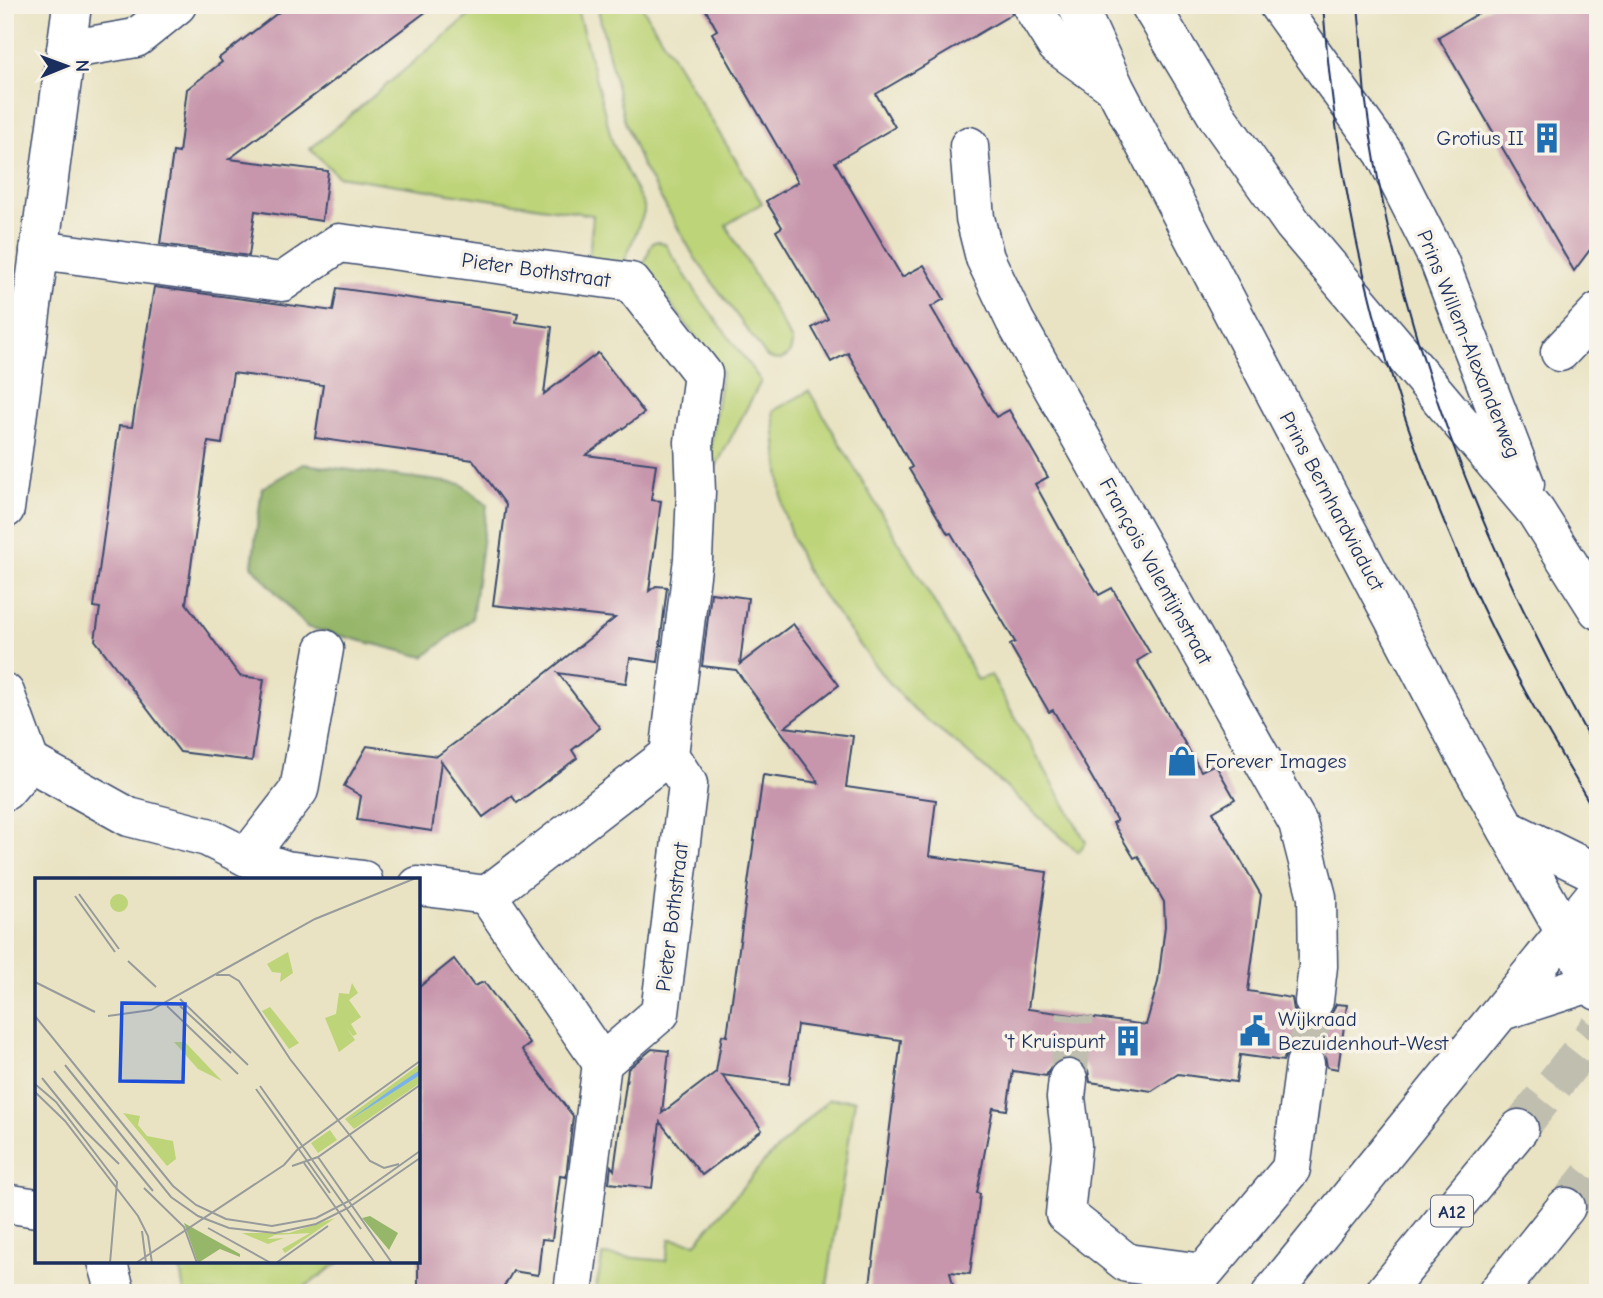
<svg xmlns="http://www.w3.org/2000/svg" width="1603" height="1298" viewBox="0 0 1603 1298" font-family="'Comic Neue',sans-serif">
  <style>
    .green { fill: #bed479; stroke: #6c826c; stroke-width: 2 }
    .forest { fill: #96b669; stroke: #587264; stroke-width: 2 }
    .building { fill: #c796ac }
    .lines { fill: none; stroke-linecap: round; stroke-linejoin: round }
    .minor-tunnel { stroke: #c0bfaf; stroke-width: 38; stroke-dasharray: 38 19; stroke-linecap: butt }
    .major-tunnel { stroke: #c0bfaf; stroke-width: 38; stroke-dasharray: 38 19; stroke-linecap: butt }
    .minor-casing { stroke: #3a4a6d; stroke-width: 41 }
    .major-casing { stroke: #3a4a6d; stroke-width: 41 }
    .minor { stroke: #fff; stroke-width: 38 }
    .major { stroke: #fff; stroke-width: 38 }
    .tram { stroke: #1b2f5e; stroke-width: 2 }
    .labels { text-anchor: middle; stroke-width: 7; stroke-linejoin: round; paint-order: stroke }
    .shield { fill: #f7f3e8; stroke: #5d6a87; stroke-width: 2 }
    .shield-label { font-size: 19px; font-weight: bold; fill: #1b2f5e }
    .poi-label { font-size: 21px; fill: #1b2f5e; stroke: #f7f3e8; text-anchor: end }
    .street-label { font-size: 21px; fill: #1b2f5e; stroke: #f7f3e8 }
    .inset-road { fill: none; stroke: #979b9b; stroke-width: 2 }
    .view { fill: #1d4ed8; fill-opacity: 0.15; stroke: #1d4ed8; stroke-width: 3.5 }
    .inset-edge { fill: none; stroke: #1b2f5e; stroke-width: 3.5 }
  </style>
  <rect width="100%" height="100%" fill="#f7f3e8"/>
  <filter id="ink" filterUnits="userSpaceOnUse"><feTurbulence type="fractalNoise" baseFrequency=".0143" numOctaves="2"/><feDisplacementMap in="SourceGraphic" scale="14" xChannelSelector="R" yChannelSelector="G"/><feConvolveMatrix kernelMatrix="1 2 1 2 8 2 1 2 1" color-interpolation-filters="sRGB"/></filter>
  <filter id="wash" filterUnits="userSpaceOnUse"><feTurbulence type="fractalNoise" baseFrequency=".00686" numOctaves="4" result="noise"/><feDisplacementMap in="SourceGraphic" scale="28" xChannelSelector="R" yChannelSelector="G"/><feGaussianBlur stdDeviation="1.57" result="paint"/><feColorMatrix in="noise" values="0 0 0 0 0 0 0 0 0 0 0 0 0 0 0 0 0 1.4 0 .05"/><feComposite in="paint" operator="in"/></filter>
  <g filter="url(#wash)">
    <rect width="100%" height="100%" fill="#e9e3c3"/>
    <!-- green -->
    <g class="green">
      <path d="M482,5H573L578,13L613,144L644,206V212L623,265L589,259L593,215L338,176L310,149Z"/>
      <path d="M597,5H641L762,203L726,225L792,341C792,357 782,364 767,357L695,258L641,163L624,119Z"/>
      <path d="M657,241L665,244L700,298L761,381L714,470L711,445L722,372L643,267L652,243Z"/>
      <path d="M809,391L957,641L977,680L991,675L1086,842L1078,852L959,745L915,711L880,672L809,576L793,540L783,510L773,411Z"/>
      <path d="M829,1099L855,1100L826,1293H595L603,1255L666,1261L670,1239L696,1243L763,1163Z"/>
      <path d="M179,1261H341L296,1293H184Z"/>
    </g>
    <!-- forest -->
    <path class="forest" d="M303,464L461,484L487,505L472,619L424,657L307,627L252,566L262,488Z"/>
    <g id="blocks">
      <!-- building -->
      <g class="building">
        <path d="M288,5H435L229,159L328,171L322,221L255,211L249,256L160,244L173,152L179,153L187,89L222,62L219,58Z"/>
        <path d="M703,5H1009L1012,14L876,94L895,127L835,162L902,277L924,265L944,299L931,307L996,417L1009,410L1048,477L1035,484L1077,560L1099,595L1112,588L1150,653L1137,661L1201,771L1215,764L1235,799L1213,812L1261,895L1248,991L1292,998L1294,1010L1302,1019L1311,1023L1323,1021L1332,1013L1336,1004L1347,1005L1338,1069L1327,1067L1325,1056L1319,1047L1307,1042L1297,1044L1288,1050L1283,1061L1240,1055L1236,1082L1178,1074L1152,1091L1090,1082L1088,1070L1080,1061L1071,1057L1059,1059L1051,1066L1046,1076L1013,1071L1007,1110L993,1108L977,1193L980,1194L970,1274L950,1272L955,1293H869L901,1040L797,1025L789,1084L722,1075L762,1130L702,1175L660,1122L652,1188L609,1183L611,1166L614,1170L628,1069L652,1049L669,1051L662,1113L716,1072L722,1035L727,1036L763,775L819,783L736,670L702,666L711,593L748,598L740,664L793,624L839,685L785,727L853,736L846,787L936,800L929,856L1047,872L1028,1009L1146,1025L1158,982L1165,926L1164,902L1138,856L1134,858L1113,823L1117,821L1053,710L1049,712L1010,645L1015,642L951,533L948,534L909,469L912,467L849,355L848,353L831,362L812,328L828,319L776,231L782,227L766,201L798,182L712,33L717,30Z"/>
        <path d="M1493,5H1598V239L1574,271L1438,37Z"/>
        <path d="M154,287L333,311L337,288L518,313L516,322L552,327L544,394L598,353L644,413L586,455L656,464L651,500L661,501L649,591L656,586L667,587L658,662L630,658L626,683L558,673L600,728L572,750L577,758L517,803L512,796L483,817L441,761L432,831L357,820L361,796L344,786L367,746L437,756L496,713L615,618L493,605L506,505L473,460L315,438L323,385L233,373L222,444L208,442L186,603L240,676L264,679L252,761L180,752L95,640L100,608L94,607L119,426L132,427Z"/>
        <path d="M454,959L474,986L484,982L530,1044L522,1050L573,1116L566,1177L560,1176L552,1240L542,1239L538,1275L513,1271L500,1293H418V988Z"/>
      </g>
    </g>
  </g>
  <g filter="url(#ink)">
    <use href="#blocks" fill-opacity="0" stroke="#3a4a6d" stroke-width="2"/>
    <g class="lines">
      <!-- minor-tunnel -->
      <g class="minor-tunnel">
        <path d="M1305,1064L1314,1001"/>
        <path d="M1068,1079L1075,1015"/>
      </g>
      <!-- major-tunnel -->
      <g class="major-tunnel">
        <path d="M1519,1129L1598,1029"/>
        <path d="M1566,1207L1598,1166"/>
      </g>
      <!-- minor casing -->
      <g class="minor-casing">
        <g id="minor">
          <path d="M1031,5L1056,45L1114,87"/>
          <path d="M1077,5L1115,88L1464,753L1598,991"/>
          <path d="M1150,5L1220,121L1293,224L1536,512L1598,610"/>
          <path d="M1278,5L1384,153L1439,261L1525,484"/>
          <path d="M66,50L136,38L177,5"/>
          <path d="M969,146L975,218L985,258L1015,321L1298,823L1317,897L1318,966L1314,1001"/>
          <path d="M39,250L282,282L339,243L631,282L703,374L694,442L696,492L693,559L669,755L688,784L660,1013L602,1063L487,895L669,755"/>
          <path d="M1560,352L1598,312"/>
          <path d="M5,509L72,5"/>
          <path d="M5,693L30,762"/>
          <path d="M30,762L129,817L207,837L247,857L286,870L363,880"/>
          <path d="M5,791L30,762"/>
          <path d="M1507,829L1598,874"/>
          <path d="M247,857L299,790L324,649"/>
          <path d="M418,886L487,895"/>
          <path d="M1565,932L1598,891"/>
          <path d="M1068,1079L1066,1098L1072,1145L1065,1214L1127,1263L1203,1273"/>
          <path d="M5,1203L37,1208"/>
          <path d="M107,1261L116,1293"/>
          <path d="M1188,1291L1291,1169L1305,1064"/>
          <path d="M573,1293L602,1063"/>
        </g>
      </g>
      <!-- major casing -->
      <g class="major-casing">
        <g id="major">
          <path d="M1502,1011L1593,982L1598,984"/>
          <path d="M1272,1293L1565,932"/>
          <path d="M1384,1293L1519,1129"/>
          <path d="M1497,1293L1566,1207"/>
        </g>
      </g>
      <!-- minor -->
      <use href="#minor" class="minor"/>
      <!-- major -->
      <use href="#major" class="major"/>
      <!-- tram -->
      <g class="tram">
        <path d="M1323,5C1339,219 1389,411 1481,605C1515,678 1557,748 1598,817"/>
        <path d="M1358,5C1361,35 1362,65 1365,95C1394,329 1484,550 1598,754"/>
      </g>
    </g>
  </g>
  <!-- icons -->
  <defs>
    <g id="building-bare" transform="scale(2.415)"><path d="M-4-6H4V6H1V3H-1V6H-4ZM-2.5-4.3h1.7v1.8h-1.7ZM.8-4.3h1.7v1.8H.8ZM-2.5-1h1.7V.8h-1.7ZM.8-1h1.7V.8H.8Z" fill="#1f6fb2" stroke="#f7f3e8" stroke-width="2.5" paint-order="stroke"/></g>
    <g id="shop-bare" transform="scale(2.415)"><path d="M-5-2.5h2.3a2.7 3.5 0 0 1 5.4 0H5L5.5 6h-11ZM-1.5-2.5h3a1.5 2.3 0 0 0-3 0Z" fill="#1f6fb2" stroke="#f7f3e8" stroke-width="2.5" paint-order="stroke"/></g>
    <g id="civic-bare" transform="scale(2.415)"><path d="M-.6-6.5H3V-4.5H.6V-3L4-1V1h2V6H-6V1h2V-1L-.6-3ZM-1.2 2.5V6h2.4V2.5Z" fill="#1f6fb2" stroke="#f7f3e8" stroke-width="2.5" paint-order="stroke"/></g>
  </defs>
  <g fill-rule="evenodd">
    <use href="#building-bare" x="1547" y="138"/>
    <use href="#shop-bare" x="1182" y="761"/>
    <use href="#civic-bare" x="1255" y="1031"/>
    <use href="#building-bare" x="1128" y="1041"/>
  </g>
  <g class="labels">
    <!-- shield labels -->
    <rect class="shield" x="1431" y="1195.5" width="42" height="31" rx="5"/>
    <g class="shield-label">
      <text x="1452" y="1218">A12</text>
    </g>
    <!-- poi labels -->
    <g class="poi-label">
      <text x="1524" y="145">Grotius II</text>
      <text x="1205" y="768" text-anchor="start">Forever Images</text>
      <text x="1278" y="1026" text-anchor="start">Wijkraad<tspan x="1278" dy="24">Bezuidenhout-West</tspan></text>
      <text x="1105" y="1048">'t Kruispunt</text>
    </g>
    <!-- street labels -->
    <g class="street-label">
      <text transform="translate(536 270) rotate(8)" y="7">Pieter Bothstraat</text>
      <text transform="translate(1469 344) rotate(68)" y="7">Prins Willem-Alexanderweg</text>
      <text transform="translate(1332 501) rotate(62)" y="7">Prins Bernhardviaduct</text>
      <text transform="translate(1156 571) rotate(61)" y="7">François Valentijnstraat</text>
      <text transform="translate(672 917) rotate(-83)" y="7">Pieter Bothstraat</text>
    </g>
  </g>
  <!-- overview -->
  <g transform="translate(35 878)">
    <rect width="385" height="385" fill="#e9e3c3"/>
    <path d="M75 25a9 9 0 1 1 18 0a9 9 0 1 1-18 0ZM253,74L258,95L245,104L246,95L237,94L232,86ZM317,105L323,115L314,122L326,139L316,146L322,156L318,158L311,149L320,162L304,174L290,140L301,136L304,115L314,116ZM235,129L264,165L254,171L227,133ZM139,164H150L187,203L163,191ZM385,186V205L319,251L310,241ZM88,235L105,238L103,247L112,258L138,263L141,281L132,288ZM295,252L302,262L283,275L276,265ZM300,340L250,375L247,371L275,355L240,357L232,361L249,360L233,366L207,355H254Z" fill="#bed479"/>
    <path d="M335,338L363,355L354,372L365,385L327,340ZM149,345L205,376V379L185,371L163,385Z" fill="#96b669"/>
    <path d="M385,192V197L313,243L354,213Z" fill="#7ab2ea"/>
    <path class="inset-road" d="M44,16L84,71M40,18L80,74M93,83L121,109M181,97H194L204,103L255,181L335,283L349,290L364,286M0,104L60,134M145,121L213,187M132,128L203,196M145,128L196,175M0,138L138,308L161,327L191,341L237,348L281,340L316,322L385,273M73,138L116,132L280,41L381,0M30,187L136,319L163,338L194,350L240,355L281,346L313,330L385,280M19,193L118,313M7,200L49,252L84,286M0,206L21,224L82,304L75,385M225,208L326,351M221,211L295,315M0,214L30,243L103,338L113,358L117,385M283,279L357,385M269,285L340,385M257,288L283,279L385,207M109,310L149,349L162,385M173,350L236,385M107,353L111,385M101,385L249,287L262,272L385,183M241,385L293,348"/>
    <path class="view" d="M87,125L150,126L148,204L85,203Z"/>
    <rect width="385" height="385" class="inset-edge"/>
  </g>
  <!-- margin -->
  <rect width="1603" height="1298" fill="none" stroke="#f7f3e8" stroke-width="28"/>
  <!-- north arrow -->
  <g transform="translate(66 66) rotate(89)" stroke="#f7f3e8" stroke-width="5" paint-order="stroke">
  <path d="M0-5L12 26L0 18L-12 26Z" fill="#1b2f5e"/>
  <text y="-10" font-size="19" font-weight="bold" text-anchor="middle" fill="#1b2f5e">N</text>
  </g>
</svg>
